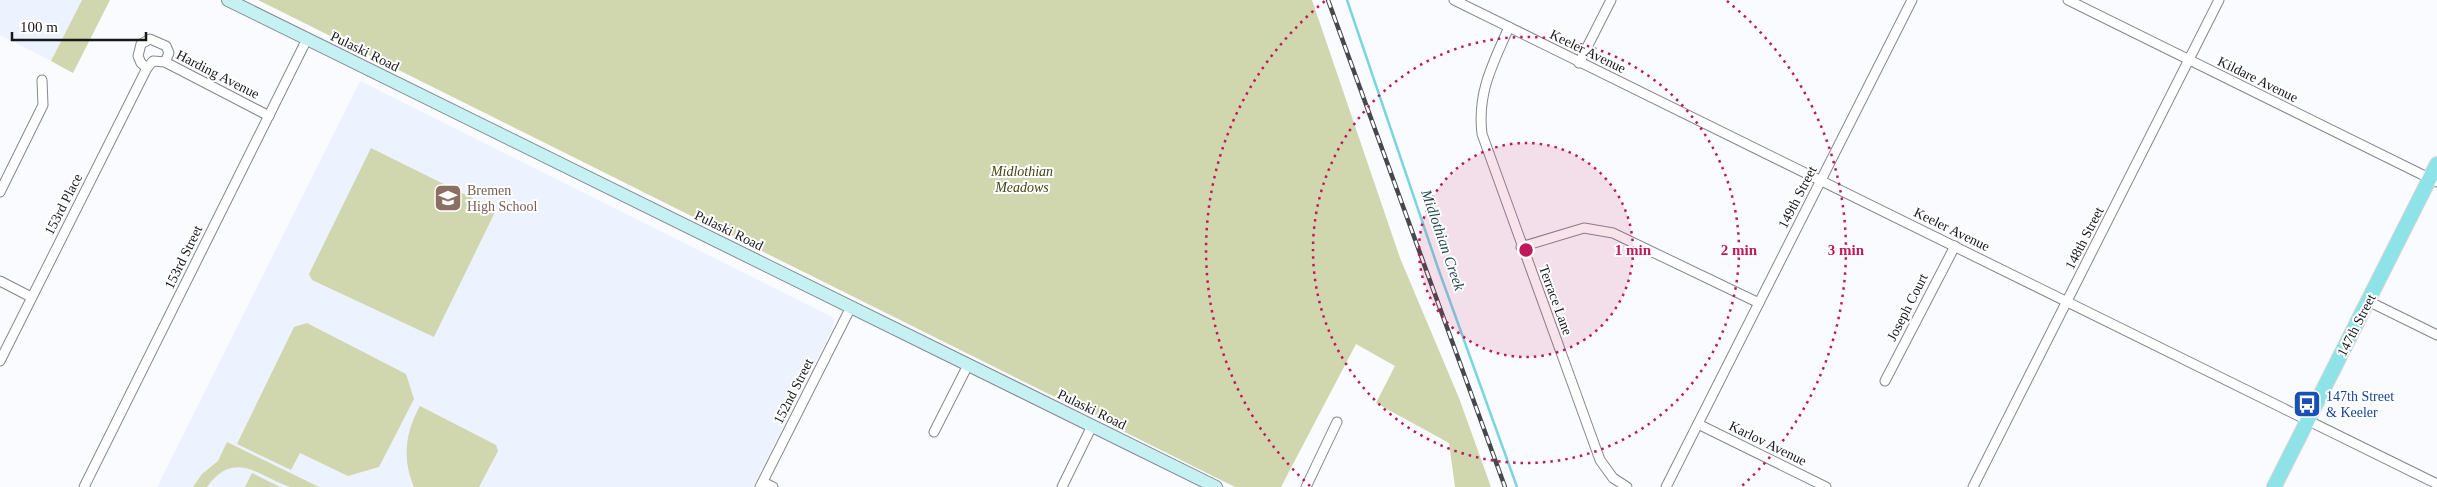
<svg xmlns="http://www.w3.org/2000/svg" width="2437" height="487" viewBox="0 0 2437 487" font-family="Georgia,serif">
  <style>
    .built { fill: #edf2ff }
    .green { fill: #d0d6ad }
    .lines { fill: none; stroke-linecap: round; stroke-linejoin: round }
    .stream { stroke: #79d5df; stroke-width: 2.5 }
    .street-casing { stroke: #858890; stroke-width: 11 }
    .secondary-casing { stroke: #858890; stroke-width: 14 }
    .primary-casing { stroke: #d5d5d6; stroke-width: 16 }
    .street { stroke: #fff; stroke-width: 9 }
    .secondary { stroke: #c6f1f3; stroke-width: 12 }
    .primary { stroke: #8ee3e8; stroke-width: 14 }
    .rail-casing { stroke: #47484b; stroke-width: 4.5 }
    .rail { stroke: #fff; stroke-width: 2.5; stroke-dasharray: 8; stroke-linecap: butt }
    .ring { fill: none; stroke: #c2185b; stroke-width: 2.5; stroke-dasharray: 2.5 5 }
    .labels { text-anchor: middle; stroke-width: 4; stroke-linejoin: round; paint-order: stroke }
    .street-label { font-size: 14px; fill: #17181b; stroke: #fff }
    .park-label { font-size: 14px; font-style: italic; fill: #404512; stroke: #fff }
    .education-label { font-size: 14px; fill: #785e54; stroke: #fff; text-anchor: start }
    .transit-label { font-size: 14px; fill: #164399; stroke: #fff; text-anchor: start }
    .water-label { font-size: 15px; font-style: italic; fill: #214b50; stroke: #fff }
    .centre { fill: #c2185b; stroke: #fff; stroke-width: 2.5 }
    .ring-label { font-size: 15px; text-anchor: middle; font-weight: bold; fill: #c2185b; stroke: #fff; stroke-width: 4; stroke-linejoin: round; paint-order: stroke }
  </style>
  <rect width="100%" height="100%" fill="#f9fbfe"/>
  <!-- built -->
  <g class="built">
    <path d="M0,0H82L51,61L0,35Z"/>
    <path d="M360,81L832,317L834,319L833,327L753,487H157Z"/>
  </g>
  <!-- green -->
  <g class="green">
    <path d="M82,0H110L73,73L51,61Z"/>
    <path d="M258,0H1312L1400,258L1459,398L1491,487H1455L1449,443L1376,403L1395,366L1356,344L1281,487H1235Z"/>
    <path d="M371,148L496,210L434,337L312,280L309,274Z"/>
    <path d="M307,323L406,374L414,399L379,467L348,476L300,453L291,470L237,444L294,327Z"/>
    <path d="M420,406L496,445L498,451L479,487H414C402,459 405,433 420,406Z"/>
    <path d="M227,442L319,487C310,487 299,487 291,487C261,479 236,447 207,487H193L202,474L218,461Z"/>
    <path d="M252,473L280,487H245Z"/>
  </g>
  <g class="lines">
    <!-- stream -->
    <path class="stream" d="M1347,0L1438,268L1517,487"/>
    <!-- street casing -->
    <g class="street-casing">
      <g id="street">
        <path d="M1454,0L2437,484"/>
        <path d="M2068,0L2437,182"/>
        <path d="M1509,27C1493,64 1477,92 1482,134L1600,460L1613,478L1627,487"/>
        <path d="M1579,63L1611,0"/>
        <path d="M147,68L141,63L138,56L141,44L150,39L166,46L169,53L165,62"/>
        <path d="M0,192L43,105L42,80"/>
        <path d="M1521,247L1584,228L1613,233L1759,303"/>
        <path d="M0,281L31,297"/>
        <path d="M2368,301L2437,335"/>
        <path d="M0,361L147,68L153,61L165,62L269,116"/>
        <path d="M1885,381L1955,246"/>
        <path d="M1698,424L1826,487"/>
        <path d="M934,432L968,365"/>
        <path d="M763,482L773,487"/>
        <path d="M84,487L307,39"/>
        <path d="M760,487L851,307"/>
        <path d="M1062,487L1092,426"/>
        <path d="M1306,487L1337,422"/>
        <path d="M1666,487L1912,0"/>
        <path d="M1973,487L2219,0"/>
      </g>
    </g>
    <!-- secondary casing -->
    <g class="secondary-casing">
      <path id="secondary" d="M228,0L1216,487"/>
    </g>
    <!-- primary casing -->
    <g class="primary-casing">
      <path id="primary" d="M2274,487L2437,164"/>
    </g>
    <!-- street -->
    <use href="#street" class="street"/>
    <!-- secondary -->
    <use href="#secondary" class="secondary"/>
    <!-- primary -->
    <use href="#primary" class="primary"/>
    <!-- rail casing -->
    <g class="rail-casing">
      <path id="rail" d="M1328,0L1505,487"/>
    </g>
    <!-- rail -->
    <use href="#rail" class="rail"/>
  </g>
  <!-- distance rings -->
  <circle cx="1526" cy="250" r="107" fill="#c2185b" fill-opacity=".12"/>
  <g class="ring">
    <circle cx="1526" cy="250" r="107"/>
    <circle cx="1526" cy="250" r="213"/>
    <path d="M1310 486A320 320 0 0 1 1325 1M1727 1A320 320 0 0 1 1742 486"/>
  </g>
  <!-- icons -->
  <defs>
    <g id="school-square" transform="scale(1.4375)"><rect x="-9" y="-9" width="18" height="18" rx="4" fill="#8d6e63" stroke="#fff"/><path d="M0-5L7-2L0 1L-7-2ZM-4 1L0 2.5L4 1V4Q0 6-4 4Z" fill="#fff"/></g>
    <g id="bus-square" transform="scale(1.4375)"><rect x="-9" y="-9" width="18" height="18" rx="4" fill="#1a4fb4" stroke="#fff"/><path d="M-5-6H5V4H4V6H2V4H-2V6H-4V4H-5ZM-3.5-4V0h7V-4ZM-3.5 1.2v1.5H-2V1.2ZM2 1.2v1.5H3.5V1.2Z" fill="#fff"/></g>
  </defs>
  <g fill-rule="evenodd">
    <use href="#school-square" x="448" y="198"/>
    <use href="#bus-square" x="2307" y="404"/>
  </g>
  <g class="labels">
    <!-- street labels -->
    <g class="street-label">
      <text transform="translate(365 51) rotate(26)" y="5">Pulaski Road</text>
      <text transform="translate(1588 51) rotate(26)" y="5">Keeler Avenue</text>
      <text transform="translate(218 74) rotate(27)" y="5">Harding Avenue</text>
      <text transform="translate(2258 79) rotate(26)" y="5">Kildare Avenue</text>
      <text transform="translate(1797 197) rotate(-63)" y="5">149th Street</text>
      <text transform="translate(63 204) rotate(-63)" y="5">153rd Place</text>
      <text transform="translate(1952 229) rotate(26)" y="5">Keeler Avenue</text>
      <text transform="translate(729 230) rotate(26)" y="5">Pulaski Road</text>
      <text transform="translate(2084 238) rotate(-63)" y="5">148th Street</text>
      <text transform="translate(183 257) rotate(-64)" y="5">153rd Street</text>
      <text transform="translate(1556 300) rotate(70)" y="5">Terrace Lane</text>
      <text transform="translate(1907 307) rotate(-63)" y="5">Joseph Court</text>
      <text transform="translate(2356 325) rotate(-63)" y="5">147th Street</text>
      <text transform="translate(793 391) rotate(-63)" y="5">152nd Street</text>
      <text transform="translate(1092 409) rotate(26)" y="5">Pulaski Road</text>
      <text transform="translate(1768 443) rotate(26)" y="5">Karlov Avenue</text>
    </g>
    <!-- park labels -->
    <g class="park-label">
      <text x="1022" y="176">Midlothian<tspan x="1022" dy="16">Meadows</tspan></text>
    </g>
    <!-- education labels -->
    <g class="education-label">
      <text x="467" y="195">Bremen<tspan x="467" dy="16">High School</tspan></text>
    </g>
    <!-- transit labels -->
    <g class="transit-label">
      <text x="2326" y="401">147th Street<tspan x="2326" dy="16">&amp; Keeler</tspan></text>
    </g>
    <!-- water labels -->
    <g class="water-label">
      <text transform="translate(1443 240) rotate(71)" y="5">Midlothian Creek</text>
    </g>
  </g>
  <circle cx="1526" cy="250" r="8" class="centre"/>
  <g class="ring-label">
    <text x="1633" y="255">1 min</text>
    <text x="1739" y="255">2 min</text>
    <text x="1846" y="255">3 min</text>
  </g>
  <!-- scale -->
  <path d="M12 32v8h134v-8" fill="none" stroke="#17181b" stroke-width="2.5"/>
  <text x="20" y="32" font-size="15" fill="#17181b" stroke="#ffffff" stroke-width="4" paint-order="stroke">100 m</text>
</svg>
